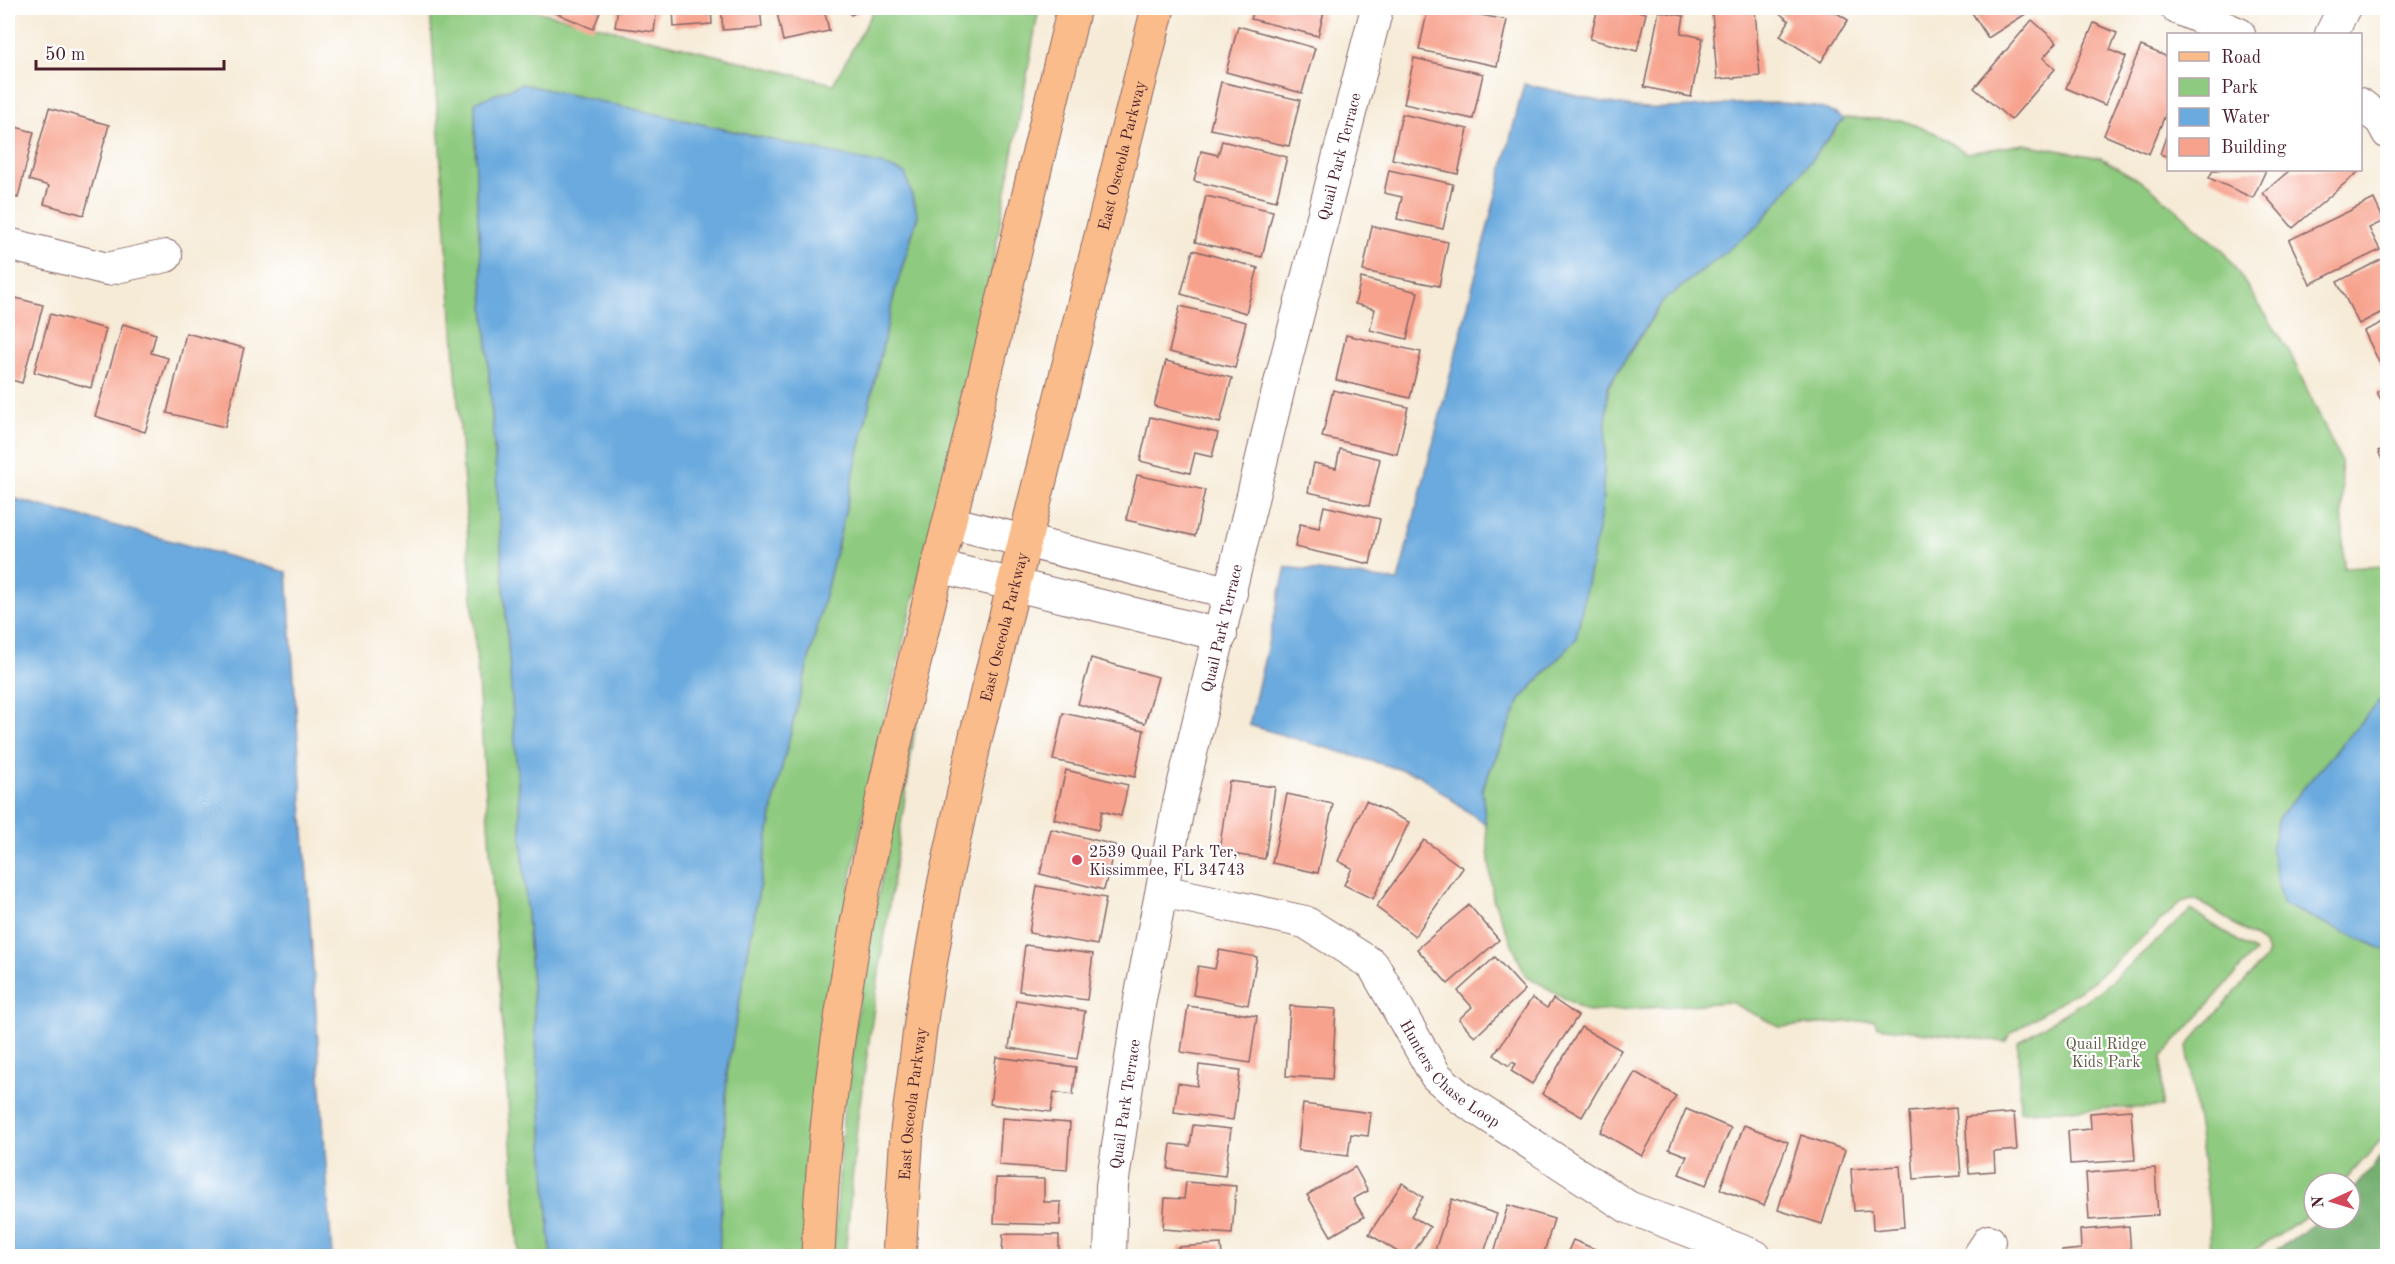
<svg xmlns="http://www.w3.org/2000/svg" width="2395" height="1264" viewBox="0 0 2395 1264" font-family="'Old Standard TT',serif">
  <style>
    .green { fill: #8eca7f; stroke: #6c7455; stroke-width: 1.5 }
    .forest { fill: #72ae6e; stroke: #5e664c; stroke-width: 1.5 }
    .water { fill: #6baade; stroke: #5a6484; stroke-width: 1.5 }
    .building { fill: #f7a28d }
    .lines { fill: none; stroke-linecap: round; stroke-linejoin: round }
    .minor-casing { stroke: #866667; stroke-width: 34 }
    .major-casing { stroke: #866667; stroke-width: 35 }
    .minor { stroke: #fff; stroke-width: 32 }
    .major { stroke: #f9bc8a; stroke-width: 33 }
    .poi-dot { fill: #d1495b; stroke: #fff; stroke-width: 2 }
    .labels { text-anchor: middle; stroke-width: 4.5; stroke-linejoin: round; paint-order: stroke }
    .street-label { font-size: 16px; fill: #4a1f2b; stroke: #fff }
    .poi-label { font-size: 16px; fill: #4a1f2b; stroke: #fff; text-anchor: start }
    .park-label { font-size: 16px; fill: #625b48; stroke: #fff }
  </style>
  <rect width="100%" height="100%" fill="#fff"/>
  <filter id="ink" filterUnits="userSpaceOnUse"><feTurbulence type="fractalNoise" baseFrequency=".0167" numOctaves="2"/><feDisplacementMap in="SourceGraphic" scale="12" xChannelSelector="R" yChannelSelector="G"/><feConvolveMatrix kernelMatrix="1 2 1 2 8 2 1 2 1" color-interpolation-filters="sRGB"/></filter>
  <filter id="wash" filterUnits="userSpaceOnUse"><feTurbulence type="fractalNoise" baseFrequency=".008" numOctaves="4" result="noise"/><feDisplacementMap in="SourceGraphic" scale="24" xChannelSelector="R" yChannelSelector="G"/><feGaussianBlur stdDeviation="1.35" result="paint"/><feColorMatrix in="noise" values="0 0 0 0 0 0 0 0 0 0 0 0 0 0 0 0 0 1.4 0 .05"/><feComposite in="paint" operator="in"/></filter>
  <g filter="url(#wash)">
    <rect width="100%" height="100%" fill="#f6ebd7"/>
    <!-- green -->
    <g class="green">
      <path d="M430,8H524L833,84L875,8H1039L983,319L874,760L837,949L804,1256H719L727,1073L776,791L837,547L895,291L918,216L475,103L476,189L551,1256H519Z"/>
      <path d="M1845,118L1902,120L1935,133L1966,153L2024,144L2101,158L2149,186L2224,251L2288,349L2341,461L2344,568L2387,566V693L2279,816L2282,904L2387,951V1133L2343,1183H2314V1211L2246,1256H2211L2209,1207L2187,1046L2265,959L2268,952L2263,943L2199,901L2192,899L2182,902L2092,982L2011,1033L2005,1042L1877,1027L1875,1020L1780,1027L1730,1002L1588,1012L1525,975L1493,899L1482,790L1520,700L1576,639L1602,509L1608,387L1662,302L1758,226Z"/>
      <path d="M920,696L858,1116L845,1256H833L844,1105L866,952Z"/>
      <path d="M2191,910L2255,952L2162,1057V1107L2020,1111L2018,1042L2100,991Z"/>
    </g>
    <!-- forest -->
    <path class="forest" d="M2387,1150V1256H2267L2322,1219H2350V1193Z"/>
    <!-- water -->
    <g class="water">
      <path d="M522,84L880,164L905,173L918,215L895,291L837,547L776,791L727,1073L719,1256H551L476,189L475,102Z"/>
      <path d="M1524,84C1561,91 1610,106 1646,108C1696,111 1805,89 1844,119L1758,226L1662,302L1608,386L1602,509L1576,639L1520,700L1482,789L1486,825L1419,775L1249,725L1286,567L1398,581Z"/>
      <path d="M8,497L287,572L332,1256H8Z"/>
      <path d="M2387,693V951L2282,904L2271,850L2279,816Z"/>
    </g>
    <g id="blocks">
      <!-- building -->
      <g class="building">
        <path d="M550,8H602L593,29L549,10Z"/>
        <path d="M618,8H657L654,32L615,27Z"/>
        <path d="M673,8H711L712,24L674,27Z"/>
        <path d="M721,8H760L762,27L723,30Z"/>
        <path d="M776,8H824L829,31L783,41Z"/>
        <path d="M847,8H865L851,15Z"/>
        <path d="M1254,8H1325L1318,36L1251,19Z"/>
        <path d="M1428,8H1445L1507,20L1497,66L1419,50Z"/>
        <path d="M1598,8H1625L1646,13L1637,51L1590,39Z"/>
        <path d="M1773,8H1829L1848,20L1821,62L1780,36L1789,21Z"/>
        <path d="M1969,8H2035L1988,38Z"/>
        <path d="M1755,9L1760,76L1717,79L1712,12Z"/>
        <path d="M1659,11L1684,16L1681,33L1703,38L1691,97L1644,87Z"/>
        <path d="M2032,20L2057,42L2043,58L2055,69L2011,120L1974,88Z"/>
        <path d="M2094,23L2117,33L2110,50L2126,57L2105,105L2066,88Z"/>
        <path d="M1238,26L1315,48L1302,93L1226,72Z"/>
        <path d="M2141,46L2168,57V108L2149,154L2104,135Z"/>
        <path d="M1414,58L1483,74L1473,119L1404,104Z"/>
        <path d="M1221,82L1300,100L1289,146L1210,129Z"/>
        <path d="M49,108L109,125L84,215L44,204L49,186L29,180Z"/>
        <path d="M1402,114L1468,129L1458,174L1392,159Z"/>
        <path d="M8,125L34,132L18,198L8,195Z"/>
        <path d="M2168,131V157L2160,154Z"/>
        <path d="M1222,141L1287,157L1276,201L1194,181L1201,151L1218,155Z"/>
        <path d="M1389,170L1453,184L1443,229L1397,219L1402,197L1384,193Z"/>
        <path d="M2213,170H2266L2253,198L2209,178Z"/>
        <path d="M2290,170H2356L2358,172L2293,228L2263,193Z"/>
        <path d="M1206,196L1273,211L1262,257L1195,242Z"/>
        <path d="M2374,199L2384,221L2369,228L2380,250L2310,284L2289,240Z"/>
        <path d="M1372,226L1448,242L1439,286L1363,271Z"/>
        <path d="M1193,250L1258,268L1246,313L1181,294Z"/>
        <path d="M2388,256V309L2359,324L2337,282Z"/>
        <path d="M1361,278L1418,292L1407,339L1370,330L1375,309L1355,304Z"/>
        <path d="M8,296L43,305L22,383L8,379Z"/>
        <path d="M1180,306L1246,322L1235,368L1169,352Z"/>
        <path d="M50,314L106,329L91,388L34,372Z"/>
        <path d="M2388,320V372L2385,374L2364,331Z"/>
        <path d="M123,324L156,334L151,353L168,358L145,432L95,416Z"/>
        <path d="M186,333L244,348L225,427L167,413Z"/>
        <path d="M1346,335L1421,352L1410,398L1336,380Z"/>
        <path d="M1166,361L1232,378L1220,423L1154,406Z"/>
        <path d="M2388,387V413L2377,392Z"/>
        <path d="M1333,390L1408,407L1397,454L1322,437Z"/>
        <path d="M1150,417L1218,433L1212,457L1195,453L1190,473L1140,461Z"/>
        <path d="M2388,447V472L2378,451Z"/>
        <path d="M1340,449L1380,459L1369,506L1308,492L1314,463L1336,468Z"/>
        <path d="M1137,475L1205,490L1195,536L1126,520Z"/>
        <path d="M1324,506L1380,519L1370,564L1295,547L1300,524L1319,528Z"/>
        <path d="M1091,658L1158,677L1145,723L1078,704Z"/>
        <path d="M1063,713L1144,730L1135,777L1053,760Z"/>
        <path d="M1066,770L1128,785L1121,816L1102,811L1098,830L1054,819Z"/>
        <path d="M1229,781L1275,787L1265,859L1219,852Z"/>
        <path d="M1287,794L1333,804L1318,873L1272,863Z"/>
        <path d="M1366,801L1409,822L1373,899L1344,885L1352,868L1338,861Z"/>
        <path d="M1051,829L1115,845L1104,890L1040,874Z"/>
        <path d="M1424,840L1463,868L1415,936L1376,907Z"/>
        <path d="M1037,886L1106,898L1097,945L1029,933Z"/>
        <path d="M1469,905L1499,940L1448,984L1417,949Z"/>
        <path d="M1025,945L1093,954L1087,1000L1019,991Z"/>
        <path d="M1219,950L1257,957L1248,1005L1193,995L1198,966L1215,969Z"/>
        <path d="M1495,957L1525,990L1475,1037L1459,1019L1472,1007L1458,991Z"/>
        <path d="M1532,998L1547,1008L1553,999L1578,1016L1532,1084L1511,1071L1516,1064L1512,1062L1509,1066L1494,1055Z"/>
        <path d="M1016,1000L1085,1011L1077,1059L1009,1048Z"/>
        <path d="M1188,1006L1257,1016L1250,1063L1181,1052Z"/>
        <path d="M1290,1006L1336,1009L1332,1079L1286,1076Z"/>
        <path d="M1581,1027L1621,1050L1582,1117L1542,1094Z"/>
        <path d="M996,1057L1076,1067L1073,1095L1054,1092L1051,1112L990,1104Z"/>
        <path d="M1199,1065L1240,1070L1233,1120L1174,1112L1178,1083L1197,1086Z"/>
        <path d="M1635,1072L1676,1096L1642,1156L1600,1132Z"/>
        <path d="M1303,1104L1371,1113L1368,1136L1351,1134L1348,1156L1298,1150Z"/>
        <path d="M1956,1108L1961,1176L1914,1179L1909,1112Z"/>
        <path d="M1686,1109L1731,1128L1706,1185L1679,1174L1687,1156L1669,1149Z"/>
        <path d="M2131,1110L2135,1160L2070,1164L2068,1131L2091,1129L2090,1113Z"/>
        <path d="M2014,1113L2017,1150L1994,1152L1995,1171L1969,1173L1965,1117Z"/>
        <path d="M1002,1118L1070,1123L1067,1170L999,1165Z"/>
        <path d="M1193,1125L1231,1129L1225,1176L1168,1169L1171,1144L1190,1146Z"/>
        <path d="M1744,1125L1788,1142L1764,1206L1720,1189Z"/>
        <path d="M1801,1135L1845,1150L1822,1224L1778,1210Z"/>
        <path d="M1900,1166L1904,1227L1873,1230L1872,1210L1854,1211L1851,1169Z"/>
        <path d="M1355,1167L1368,1191L1353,1199L1364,1217L1331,1236L1307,1195Z"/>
        <path d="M2155,1168L2158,1215L2089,1220L2086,1173Z"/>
        <path d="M996,1178L1044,1179V1202H1061L1060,1225L994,1223Z"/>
        <path d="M1186,1182L1236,1186L1232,1234L1163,1229L1165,1198L1184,1199Z"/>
        <path d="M1402,1183L1423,1197L1411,1216L1430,1227L1411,1256H1404L1369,1234Z"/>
        <path d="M1452,1199L1497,1214L1483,1256H1433Z"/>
        <path d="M1508,1205L1554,1219L1543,1256H1493Z"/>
        <path d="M2129,1226L2131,1256H2062V1251L2081,1249L2080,1230Z"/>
        <path d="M1003,1234L1059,1235V1256H1002Z"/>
        <path d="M1573,1240L1597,1250L1594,1256H1566Z"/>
        <path d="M1221,1244L1222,1256H1179L1178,1247Z"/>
      </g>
    </g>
  </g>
  <g filter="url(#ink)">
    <use href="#blocks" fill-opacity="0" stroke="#866667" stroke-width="1.5"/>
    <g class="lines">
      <!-- minor casing -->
      <g class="minor-casing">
        <g id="minor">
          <path d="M2177,8L2239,34"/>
          <path d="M2331,34L2344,8"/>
          <path d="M2360,104L2381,120L2388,133"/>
          <path d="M8,244L107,269L166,256"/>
          <path d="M949,522L1231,593"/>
          <path d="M937,566L1221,635"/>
          <path id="s1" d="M1162,891L1305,922L1373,965L1436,1076L1461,1098L1628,1207L1755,1256"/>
          <path id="s2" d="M1110,1256L1112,1186L1140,999L1179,803L1281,379L1377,8"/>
          <path d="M1979,1256L1989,1241"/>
        </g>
      </g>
      <!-- major casing -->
      <g class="major-casing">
        <g id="major">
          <path d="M818,1256C827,1005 889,761 950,519C992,349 1032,178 1074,8"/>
          <path id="s3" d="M899,1256L907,1131L923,1006L944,885L976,736L1158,8"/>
        </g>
      </g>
      <!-- minor -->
      <use href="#minor" class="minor"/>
      <!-- major -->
      <use href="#major" class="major"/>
    </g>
  </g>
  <!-- markers -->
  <circle class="poi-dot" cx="1077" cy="860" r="6"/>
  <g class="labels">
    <!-- street labels -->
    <g class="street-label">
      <text dy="6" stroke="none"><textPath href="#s3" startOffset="1125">East Osceola Parkway</textPath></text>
      <text dy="6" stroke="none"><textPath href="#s2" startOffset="1125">Quail Park Terrace</textPath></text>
      <text dy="6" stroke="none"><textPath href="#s3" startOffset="639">East Osceola Parkway</textPath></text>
      <text dy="6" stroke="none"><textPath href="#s2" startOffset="639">Quail Park Terrace</textPath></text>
      <text dy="6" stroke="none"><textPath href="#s1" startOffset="362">Hunters Chase Loop</textPath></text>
      <text dy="6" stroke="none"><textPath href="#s3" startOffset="153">East Osceola Parkway</textPath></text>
      <text dy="6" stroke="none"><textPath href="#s2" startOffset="153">Quail Park Terrace</textPath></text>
    </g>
    <!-- poi labels -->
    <g class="poi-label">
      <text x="1089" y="857">2539 Quail Park Ter,<tspan x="1089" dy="18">Kissimmee, FL 34743</tspan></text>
    </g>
    <!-- park labels -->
    <g class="park-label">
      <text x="2106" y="1049">Quail Ridge<tspan x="2106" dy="18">Kids Park</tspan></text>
    </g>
  </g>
  <!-- margin -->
  <rect width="2395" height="1264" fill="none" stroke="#fff" stroke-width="30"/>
  <!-- legend -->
  <rect x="2167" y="33" width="195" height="138" fill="#ffffff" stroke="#b7a5aa" stroke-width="1.5"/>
  <rect x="2179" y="52" width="30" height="9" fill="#f9bc8a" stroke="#b7a5aa" stroke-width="1.5"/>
  <text x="2221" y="63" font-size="18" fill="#4a1f2b">Road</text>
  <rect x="2179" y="78" width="30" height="18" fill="#8eca7f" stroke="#b7a5aa" stroke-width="1.5"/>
  <text x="2221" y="93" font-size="18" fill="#4a1f2b">Park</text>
  <rect x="2179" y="108" width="30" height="18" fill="#6baade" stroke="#b7a5aa" stroke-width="1.5"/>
  <text x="2221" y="123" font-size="18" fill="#4a1f2b">Water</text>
  <rect x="2179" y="138" width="30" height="18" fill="#f7a28d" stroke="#b7a5aa" stroke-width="1.5"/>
  <text x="2221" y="153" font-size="18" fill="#4a1f2b">Building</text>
  <!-- north arrow -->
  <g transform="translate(2332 1201) rotate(266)"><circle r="28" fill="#ffffff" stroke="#b7a5aa" stroke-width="1.5"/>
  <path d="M0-4.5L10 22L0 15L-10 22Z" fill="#d1495b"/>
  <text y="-9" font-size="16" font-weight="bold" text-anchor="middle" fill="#4a1f2b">N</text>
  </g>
  <!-- scale -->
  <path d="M36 60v9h188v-9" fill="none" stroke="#4a1f2b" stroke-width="3"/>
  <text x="45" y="60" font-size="18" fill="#4a1f2b" stroke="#ffffff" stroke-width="4.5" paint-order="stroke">50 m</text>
</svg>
